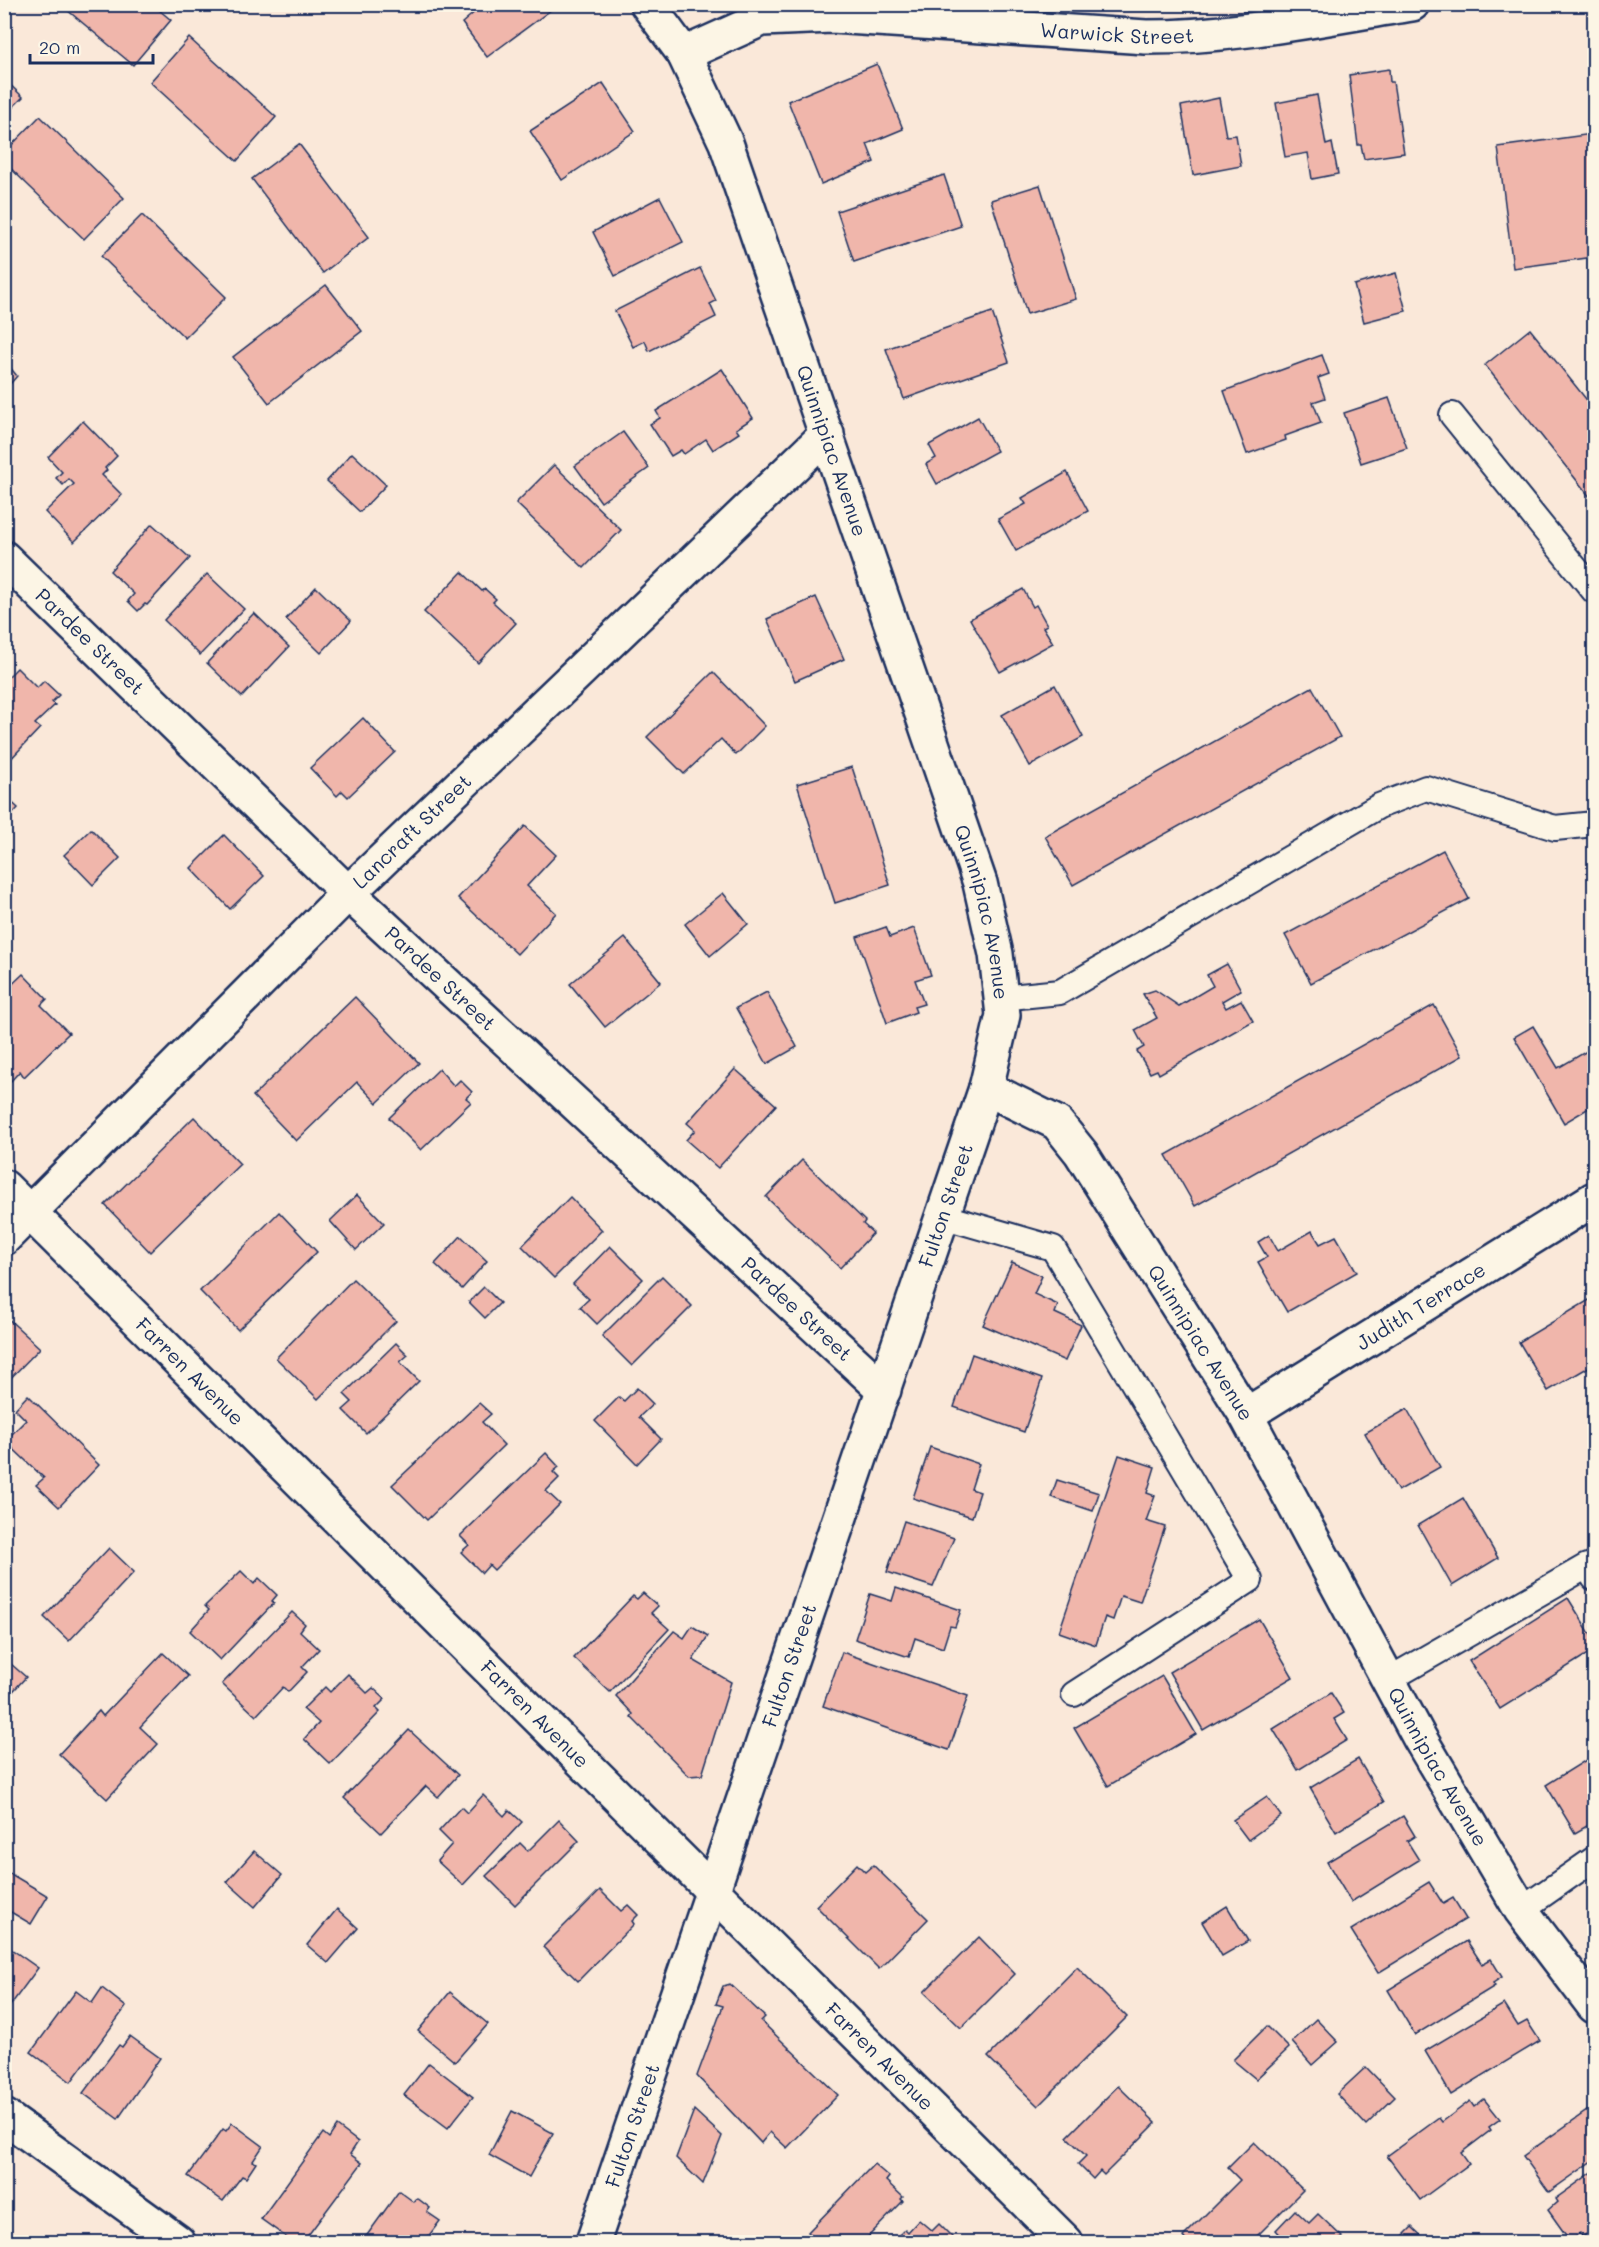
<svg xmlns="http://www.w3.org/2000/svg" width="1599" height="2247" viewBox="0 0 1599 2247" font-family="Mali,sans-serif">
  <style>
    .building { fill: #f0b6ab; stroke: #1b2f5e; stroke-width: 1.5 }
    .lines { fill: none; stroke-linecap: round; stroke-linejoin: round }
    .service-casing { stroke: #1b2f5e; stroke-width: 28 }
    .minor-casing { stroke: #1b2f5e; stroke-width: 38 }
    .tertiary-casing { stroke: #1b2f5e; stroke-width: 38 }
    .secondary-casing { stroke: #1b2f5e; stroke-width: 38 }
    .service { stroke: #fcf5e5; stroke-width: 24 }
    .minor { stroke: #fcf5e5; stroke-width: 33 }
    .tertiary { stroke: #fcf5e5; stroke-width: 33 }
    .secondary { stroke: #fcf5e5; stroke-width: 33 }
    .labels { text-anchor: middle; stroke-width: 4.5; stroke-linejoin: round; paint-order: stroke }
    .street-label { font-size: 20px; fill: #1b2f5e; stroke: #fcf5e5 }
  </style>
  <rect width="100%" height="100%" fill="#fae8d9"/>
  <filter id="ink" filterUnits="userSpaceOnUse"><feTurbulence type="fractalNoise" baseFrequency=".0167" numOctaves="2"/><feDisplacementMap in="SourceGraphic" scale="12" xChannelSelector="R" yChannelSelector="G"/><feConvolveMatrix kernelMatrix="1 2 1 2 8 2 1 2 1" color-interpolation-filters="sRGB"/></filter>
  <g filter="url(#ink)">
    <!-- building -->
    <g class="building">
      <path d="M60,4H152L171,20L133,65Z"/>
      <path d="M484,4H559L487,57L462,23Z"/>
      <path d="M189,38L276,117L237,161L150,82Z"/>
      <path d="M877,64L903,129L867,144L874,162L821,184L788,101Z"/>
      <path d="M1389,69L1390,82H1393L1404,153L1364,159L1361,145H1358L1349,75Z"/>
      <path d="M4,79L23,97L4,116Z"/>
      <path d="M603,83L635,131L562,180L530,131Z"/>
      <path d="M1317,95L1326,145L1332,143L1338,174L1312,179L1308,153L1285,157L1276,103Z"/>
      <path d="M1219,98L1226,136L1236,135L1241,166L1193,175L1181,106Z"/>
      <path d="M40,116L124,198L84,239L4,162V153Z"/>
      <path d="M1592,134L1594,257L1513,268L1498,147Z"/>
      <path d="M299,144L369,237L323,273L252,179Z"/>
      <path d="M944,175L961,226L854,262L837,211Z"/>
      <path d="M1040,185L1076,299L1027,314L991,200Z"/>
      <path d="M660,197L683,242L615,276L593,232Z"/>
      <path d="M142,215L226,297L185,338L101,256Z"/>
      <path d="M700,268L716,301L710,304L716,317L649,351L645,341L633,347L615,311Z"/>
      <path d="M1396,273L1406,311L1364,322L1354,285Z"/>
      <path d="M326,285L362,331L269,403L233,357Z"/>
      <path d="M992,312L1009,362L904,399L886,349Z"/>
      <path d="M1530,329L1594,409V502L1485,365Z"/>
      <path d="M1322,355L1329,374L1318,378L1325,398L1313,402L1321,423L1285,436L1286,440L1247,454L1224,391Z"/>
      <path d="M4,360L17,376L4,391Z"/>
      <path d="M722,369L753,418L736,429L739,433L713,450L706,439L684,454L681,450L671,456L650,424L660,418L656,411Z"/>
      <path d="M1389,398L1407,448L1361,463L1344,413Z"/>
      <path d="M978,417L997,451L937,484L926,464L936,458L929,445Z"/>
      <path d="M83,421L117,456L105,468L107,470L102,475L122,495L74,542L45,512L74,484L69,479L63,485L56,478L62,472L48,457Z"/>
      <path d="M623,432L649,468L601,502L575,466Z"/>
      <path d="M352,453L386,485L360,512L327,481Z"/>
      <path d="M554,465L621,530L584,568L516,503Z"/>
      <path d="M1067,472L1088,511L1016,551L998,519L1026,504L1022,498Z"/>
      <path d="M152,524L190,558L147,605L145,604L138,611L128,601L134,594L110,571Z"/>
      <path d="M462,572L482,591L485,589L496,599L493,602L516,623L478,663L424,612Z"/>
      <path d="M207,574L244,609L200,655L164,620Z"/>
      <path d="M316,587L351,621L321,653L286,619Z"/>
      <path d="M1023,589L1033,607L1036,605L1047,625L1043,627L1053,643L1000,672L970,619Z"/>
      <path d="M816,597L844,659L795,681L767,619Z"/>
      <path d="M254,613L289,647L242,697L207,663Z"/>
      <path d="M17,668L37,688L44,681L59,695L52,702L55,705L35,724L40,728L4,766V681Z"/>
      <path d="M713,672L765,726L736,755L721,739L684,774L647,737Z"/>
      <path d="M1055,685L1083,737L1030,766L1002,715Z"/>
      <path d="M1312,687L1340,737L1073,885L1045,836Z"/>
      <path d="M363,718L395,752L348,797L342,791L337,796L310,768Z"/>
      <path d="M852,767L890,885L835,903L797,784Z"/>
      <path d="M4,795L18,808L4,823Z"/>
      <path d="M525,826L556,855L527,886L556,913L517,954L458,898Z"/>
      <path d="M91,829L120,858L93,885L64,855Z"/>
      <path d="M224,835L264,876L230,909L191,868Z"/>
      <path d="M1443,850L1469,899L1311,983L1285,935Z"/>
      <path d="M723,893L748,924L710,956L685,924Z"/>
      <path d="M886,927L890,937L914,928L931,975L915,980L924,1004L914,1007L916,1012L887,1023L857,937Z"/>
      <path d="M625,938L661,982L605,1027L570,984Z"/>
      <path d="M1227,964L1241,990L1222,1001L1226,1008L1241,1000L1253,1021L1159,1074L1157,1070L1150,1073L1137,1051L1144,1047L1135,1030L1157,1018L1143,994L1155,990L1179,1006L1213,986L1207,975Z"/>
      <path d="M23,974L47,999L41,1005L69,1033L24,1077L20,1071L11,1081L4,1074V992Z"/>
      <path d="M767,992L797,1047L767,1064L736,1008Z"/>
      <path d="M355,997L419,1063L377,1103L357,1082L296,1141L253,1096Z"/>
      <path d="M1434,1005L1462,1056L1195,1206L1166,1155Z"/>
      <path d="M1533,1026L1558,1068L1592,1048L1594,1052V1105L1564,1123L1514,1037Z"/>
      <path d="M439,1069L454,1086L460,1080L472,1092L466,1098L471,1102L421,1150L389,1118Z"/>
      <path d="M735,1069L776,1105L718,1168L686,1140L695,1130L687,1123Z"/>
      <path d="M194,1117L240,1164L150,1252L105,1205Z"/>
      <path d="M802,1160L865,1221L863,1224L873,1233L840,1268L766,1197Z"/>
      <path d="M357,1195L384,1223L356,1250L330,1221Z"/>
      <path d="M570,1197L602,1230L554,1278L522,1246Z"/>
      <path d="M279,1212L317,1252L238,1330L200,1291Z"/>
      <path d="M1312,1231L1320,1244L1336,1236L1357,1272L1287,1312L1258,1262L1267,1257L1258,1242L1269,1235L1278,1251Z"/>
      <path d="M461,1236L487,1261L462,1289L435,1264Z"/>
      <path d="M610,1246L643,1279L597,1324L580,1307L589,1299L573,1284Z"/>
      <path d="M1012,1262L1042,1276L1034,1294L1058,1305L1055,1313L1081,1325L1065,1361L983,1325Z"/>
      <path d="M662,1276L692,1306L632,1366L602,1336Z"/>
      <path d="M353,1279L396,1321L318,1399L276,1358Z"/>
      <path d="M484,1287L500,1303L485,1318L469,1302Z"/>
      <path d="M1594,1297V1364L1548,1391L1519,1342Z"/>
      <path d="M4,1315L40,1348L4,1385Z"/>
      <path d="M396,1343L408,1355L400,1362L419,1381L366,1433L343,1410L352,1402L344,1394Z"/>
      <path d="M972,1354L1042,1379L1024,1432L954,1407Z"/>
      <path d="M637,1388L653,1404L639,1417L661,1439L637,1464L595,1421L619,1397L624,1401Z"/>
      <path d="M28,1395L99,1465L59,1507L36,1485L44,1478L5,1441L26,1420L15,1409Z"/>
      <path d="M479,1403L491,1414L482,1422L504,1445L427,1520L392,1485Z"/>
      <path d="M1407,1409L1440,1467L1398,1491L1365,1433Z"/>
      <path d="M930,1447L979,1464L971,1489L980,1492L972,1517L913,1498Z"/>
      <path d="M546,1453L559,1467L553,1472L559,1478L546,1491L560,1504L494,1570L489,1565L482,1573L461,1552L469,1545L460,1536Z"/>
      <path d="M1119,1455L1155,1467L1147,1493L1155,1496L1146,1521L1165,1527L1140,1602L1121,1596L1113,1620L1105,1617L1096,1645L1059,1632Z"/>
      <path d="M1057,1480L1099,1493L1093,1511L1051,1497Z"/>
      <path d="M1463,1498L1498,1558L1452,1586L1418,1525Z"/>
      <path d="M904,1521L954,1538L933,1587L887,1572Z"/>
      <path d="M109,1548L134,1572L69,1641L44,1617Z"/>
      <path d="M241,1571L254,1584L259,1578L277,1595L272,1601L274,1603L220,1660L190,1631L209,1610L205,1606Z"/>
      <path d="M896,1588L961,1610L955,1627L950,1626L943,1648L915,1638L909,1657L855,1639L870,1594L892,1601Z"/>
      <path d="M643,1593L658,1606L651,1613L669,1629L610,1692L574,1658L633,1596L637,1599Z"/>
      <path d="M1568,1598L1594,1640V1650L1500,1709L1469,1661Z"/>
      <path d="M292,1612L305,1624L300,1631L319,1649L302,1667L307,1672L288,1692L283,1687L256,1716L222,1684Z"/>
      <path d="M1259,1619L1293,1677L1203,1730L1169,1672Z"/>
      <path d="M692,1626L708,1636L693,1660L731,1682L702,1775L689,1776L631,1717L633,1714L616,1696L674,1631L684,1638Z"/>
      <path d="M842,1652L968,1696L949,1750L823,1706Z"/>
      <path d="M163,1653L188,1676L140,1727L158,1744L107,1799L59,1754L99,1711L103,1716Z"/>
      <path d="M4,1658L26,1677L4,1701Z"/>
      <path d="M348,1674L367,1693L373,1688L385,1699L376,1708L380,1712L330,1764L304,1739L319,1723L303,1709L325,1687L330,1692Z"/>
      <path d="M1162,1676L1196,1734L1108,1786L1074,1728Z"/>
      <path d="M1331,1693L1344,1713L1334,1719L1347,1740L1298,1770L1273,1729Z"/>
      <path d="M409,1730L458,1775L438,1797L426,1786L381,1833L344,1798Z"/>
      <path d="M1594,1755V1822L1575,1833L1546,1785Z"/>
      <path d="M1358,1759L1384,1802L1336,1832L1310,1788Z"/>
      <path d="M483,1795L504,1816L509,1810L522,1822L463,1885L437,1861L452,1844L439,1831L461,1807L467,1813Z"/>
      <path d="M1267,1797L1281,1816L1248,1840L1233,1820Z"/>
      <path d="M1403,1816L1415,1836L1407,1841L1419,1860L1351,1902L1327,1862Z"/>
      <path d="M559,1820L579,1841L515,1905L486,1876L520,1843L528,1851Z"/>
      <path d="M254,1851L282,1875L255,1907L227,1882Z"/>
      <path d="M857,1864L865,1872L873,1865L928,1919L879,1969L816,1906Z"/>
      <path d="M4,1870L48,1896L31,1924L4,1908Z"/>
      <path d="M1429,1882L1443,1904L1453,1898L1466,1919L1378,1973L1351,1930Z"/>
      <path d="M600,1890L621,1911L628,1905L638,1915L632,1921L634,1924L578,1981L543,1947Z"/>
      <path d="M1227,1906L1248,1941L1222,1956L1202,1922Z"/>
      <path d="M337,1909L358,1928L328,1963L307,1945Z"/>
      <path d="M979,1937L1015,1974L961,2028L924,1992Z"/>
      <path d="M1467,1941L1482,1964L1491,1959L1502,1977L1493,1983L1495,1986L1415,2035L1388,1990Z"/>
      <path d="M4,1944L38,1968L4,2014Z"/>
      <path d="M1077,1967L1127,2017L1038,2106L988,2057Z"/>
      <path d="M730,1984L765,2017L761,2021L838,2095L787,2148L770,2132L761,2143L697,2076L723,2006L716,2004L723,1986Z"/>
      <path d="M102,1988L126,2007L71,2082L31,2052L76,1991L92,2003Z"/>
      <path d="M450,1992L488,2024L455,2062L418,2031Z"/>
      <path d="M1504,2004L1518,2026L1527,2021L1540,2041L1451,2095L1425,2051Z"/>
      <path d="M1316,2019L1338,2042L1312,2065L1292,2042Z"/>
      <path d="M1267,2026L1289,2048L1256,2079L1233,2060Z"/>
      <path d="M130,2036L160,2058L118,2119L83,2093L119,2045L122,2047Z"/>
      <path d="M429,2063L473,2097L448,2128L404,2095Z"/>
      <path d="M1366,2067L1395,2097L1366,2125L1337,2094Z"/>
      <path d="M1118,2086L1156,2123L1104,2175L1100,2171L1093,2179L1078,2164L1086,2156L1067,2137Z"/>
      <path d="M1484,2099L1500,2119L1489,2127L1491,2130L1461,2153L1469,2164L1420,2200L1387,2156L1439,2118L1442,2122L1470,2101L1474,2107Z"/>
      <path d="M1594,2106V2160L1549,2192L1523,2156Z"/>
      <path d="M694,2110L722,2136L703,2184L676,2158Z"/>
      <path d="M512,2111L553,2133L529,2177L489,2155Z"/>
      <path d="M232,2123L263,2146L253,2161L256,2163L246,2178L242,2176L223,2201L188,2176L223,2129L226,2131Z"/>
      <path d="M337,2126L358,2142L350,2154L362,2163L303,2242H293L261,2219L323,2133L329,2138Z"/>
      <path d="M1254,2142L1303,2190L1251,2242H1187L1183,2237L1240,2180L1228,2168Z"/>
      <path d="M874,2164L889,2177L886,2181L903,2197L901,2199L903,2201L863,2242H819L808,2232Z"/>
      <path d="M1594,2171V2229L1582,2237L1580,2234L1570,2241L1548,2210L1557,2202L1555,2199Z"/>
      <path d="M399,2191L414,2202L417,2198L430,2208L427,2212L440,2221L424,2242H362Z"/>
      <path d="M1295,2210L1309,2223L1318,2214L1342,2237L1337,2242H1281L1284,2239L1276,2230Z"/>
      <path d="M919,2220L932,2231L939,2224L956,2241L892,2242L905,2229L908,2232Z"/>
      <path d="M1412,2227L1428,2242H1397Z"/>
    </g>
    <g class="lines">
      <!-- service casing -->
      <g class="service-casing">
        <g id="service">
          <path d="M1452,415L1594,591"/>
          <path d="M1001,998L1060,992L1379,806L1426,788L1555,828L1594,824"/>
          <path d="M942,1216L1053,1248L1250,1580L1074,1694"/>
          <path d="M1388,1680L1587,1566L1594,1578"/>
          <path d="M1521,1910L1594,1859"/>
        </g>
      </g>
      <!-- minor casing -->
      <g class="minor-casing">
        <g id="minor">
          <path id="s1" d="M684,54L762,19L832,16L1146,37C1236,37 1324,18 1412,4"/>
          <path id="s2" d="M4,558L348,893L884,1390"/>
          <path id="s3" d="M4,1238L348,893L827,434"/>
          <path id="s4" d="M1246,1415L1594,1199"/>
          <path d="M4,2116L178,2242"/>
        </g>
      </g>
      <!-- tertiary casing -->
      <g class="tertiary-casing">
        <g id="tertiary">
          <path id="s5" d="M593,2242L986,1088"/>
        </g>
      </g>
      <!-- secondary casing -->
      <g class="secondary-casing">
        <g id="secondary">
          <path id="s6" d="M647,4L684,54L726,143L980,883L996,954L1003,1015L986,1088L1057,1123L1081,1153L1246,1415L1419,1737L1521,1910L1594,2006"/>
          <path id="s7" d="M4,1187L1066,2242"/>
        </g>
      </g>
      <!-- service -->
      <use href="#service" class="service"/>
      <!-- minor -->
      <use href="#minor" class="minor"/>
      <!-- tertiary -->
      <use href="#tertiary" class="tertiary"/>
      <!-- secondary -->
      <use href="#secondary" class="secondary"/>
    </g>
  </g>
  <g class="labels">
    <!-- street labels -->
    <g class="street-label">
      <text dy="7" stroke="none"><textPath href="#s1" startOffset="441">Warwick Street</textPath></text>
      <text dy="7" stroke="none"><textPath href="#s6" startOffset="486">Quinnipiac Avenue</textPath></text>
      <text dy="7" stroke="none"><textPath href="#s2" startOffset="120">Pardee Street</textPath></text>
      <text dy="7" stroke="none"><textPath href="#s3" startOffset="576">Lancraft Street</textPath></text>
      <text dy="7" stroke="none"><textPath href="#s6" startOffset="972">Quinnipiac Avenue</textPath></text>
      <text dy="7" stroke="none"><textPath href="#s2" startOffset="606">Pardee Street</textPath></text>
      <text dy="7" stroke="none"><textPath href="#s5" startOffset="1095">Fulton Street</textPath></text>
      <text dy="7" stroke="none"><textPath href="#s4" startOffset="206">Judith Terrace</textPath></text>
      <text dy="7" stroke="none"><textPath href="#s2" startOffset="1092">Pardee Street</textPath></text>
      <text dy="7" stroke="none"><textPath href="#s6" startOffset="1494">Quinnipiac Avenue</textPath></text>
      <text dy="7" stroke="none"><textPath href="#s7" startOffset="262">Farren Avenue</textPath></text>
      <text dy="7" stroke="none"><textPath href="#s5" startOffset="609">Fulton Street</textPath></text>
      <text dy="7" stroke="none"><textPath href="#s7" startOffset="748">Farren Avenue</textPath></text>
      <text dy="7" stroke="none"><textPath href="#s6" startOffset="1980">Quinnipiac Avenue</textPath></text>
      <text dy="7" stroke="none"><textPath href="#s7" startOffset="1234">Farren Avenue</textPath></text>
      <text dy="7" stroke="none"><textPath href="#s5" startOffset="123">Fulton Street</textPath></text>
    </g>
  </g>
  <!-- margin -->
  <rect width="1599" height="2247" fill="none" stroke="#fcf5e5" stroke-width="24"/>
  <rect x="12" y="12" width="1575" height="2223" fill="none" stroke="#1b2f5e" stroke-width="2" filter="url(#ink)"/>
  <!-- scale -->
  <path d="M30 54v9h123v-9" fill="none" stroke="#1b2f5e" stroke-width="3"/>
  <text x="39" y="54" font-size="18" fill="#1b2f5e" stroke="#fcf5e5" stroke-width="4.5" paint-order="stroke">20 m</text>
</svg>
